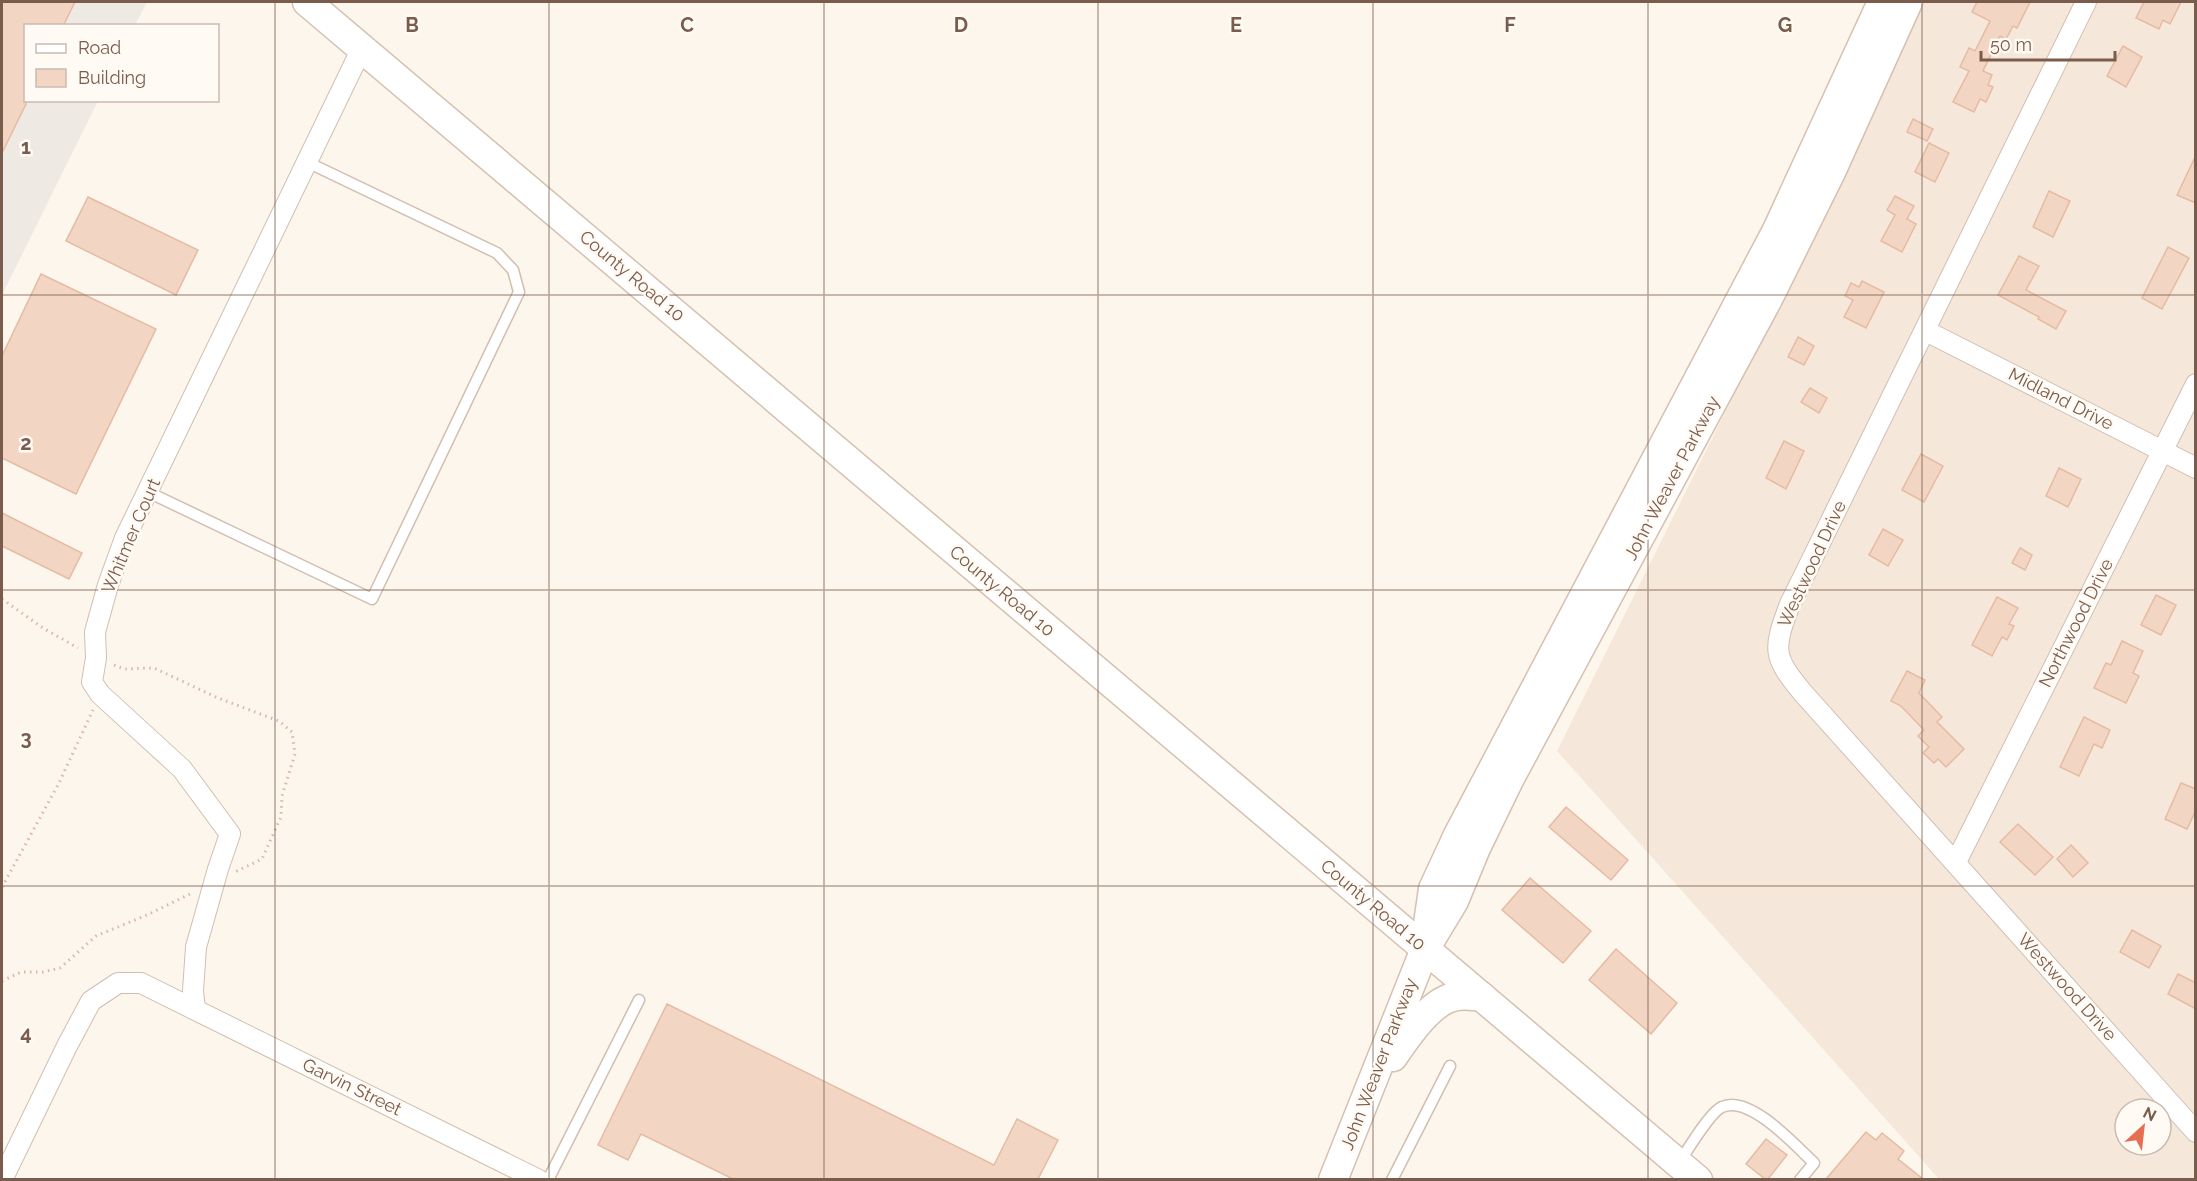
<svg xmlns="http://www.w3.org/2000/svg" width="2197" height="1181" viewBox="0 0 2197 1181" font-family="Raleway,sans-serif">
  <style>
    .residential { fill: #f5e8da; fill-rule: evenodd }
    .industrial { fill: #efe9e4 }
    .building { fill: #f3d5c3; stroke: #e6bba3; stroke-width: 1.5 }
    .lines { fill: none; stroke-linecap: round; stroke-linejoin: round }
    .lane-casing { stroke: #d1beb0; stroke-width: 13 }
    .street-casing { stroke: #d1beb0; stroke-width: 22 }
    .secondary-casing { stroke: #d6c0b0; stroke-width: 31 }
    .path { stroke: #d9b8a5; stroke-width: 3; stroke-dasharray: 1.5 4.5; stroke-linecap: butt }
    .lane { stroke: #fff; stroke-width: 10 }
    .street { stroke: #fff; stroke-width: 20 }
    .secondary { stroke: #fff; stroke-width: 28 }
    .grid { fill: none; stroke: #7a5c4d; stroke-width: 1.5; stroke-opacity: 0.55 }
    .labels { text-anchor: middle; stroke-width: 5; stroke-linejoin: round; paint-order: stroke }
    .street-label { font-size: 18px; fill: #7a5c4d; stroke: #fffaf3 }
    .grid-label { font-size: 20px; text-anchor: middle; font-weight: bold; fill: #7a5c4d; stroke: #fffaf3; stroke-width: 5; stroke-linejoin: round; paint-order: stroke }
  </style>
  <rect width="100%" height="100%" fill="#fdf6ec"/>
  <!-- residential -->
  <path class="residential" d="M1920,2H2195V1179H1939L1557,751L1809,243ZM2125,1109H2161V1145H2125Z"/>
  <!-- industrial -->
  <path class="industrial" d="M2,2H147L135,25L26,26V100L98,101L2,295Z"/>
  <!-- building -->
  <g class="building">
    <path d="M2,2H75L63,26H26V104L2,153Z"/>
    <path d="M1977,2H2030L2017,28L2013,26L2006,39L2000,36L1983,71L1992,75L1988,85L1993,87L1986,102L1980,99L1974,112L1953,102L1969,71L1960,67L1969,48L1975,51L1990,21L1972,12Z"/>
    <path d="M2144,2H2181L2170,24L2163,20L2159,29L2136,18Z"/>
    <path d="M2123,46L2142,57L2126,87L2107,76Z"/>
    <path d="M1913,119L1933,129L1927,141L1907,132Z"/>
    <path d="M1929,143L1949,153L1935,182L1915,172Z"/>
    <path d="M2196,155V203L2177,195Z"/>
    <path d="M2049,191L2070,201L2053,237L2033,227Z"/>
    <path d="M1895,196L1914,206L1907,219L1916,224L1902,252L1881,241L1895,215L1887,210Z"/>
    <path d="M88,197L198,250L176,295L66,241Z"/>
    <path d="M2168,247L2189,258L2162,309L2142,298Z"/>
    <path d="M2019,256L2039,266L2026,290L2066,311L2056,329L2038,319L2039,317L1998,295Z"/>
    <path d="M41,274L156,329L76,494L2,458V356Z"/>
    <path d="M1862,281L1884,292L1866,328L1844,317L1853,300L1845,296L1851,283L1859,287Z"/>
    <path d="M1798,337L1814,346L1804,365L1788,357Z"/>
    <path d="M1810,388L1827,398L1819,413L1801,402Z"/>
    <path d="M1784,441L1804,451L1786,489L1766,478Z"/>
    <path d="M1921,454L1943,466L1924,502L1902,490Z"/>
    <path d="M2059,468L2081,479L2068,507L2046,496Z"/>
    <path d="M2,513L82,553L69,579L2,546Z"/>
    <path d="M1883,529L1903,540L1888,566L1869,555Z"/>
    <path d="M2020,548L2032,555L2025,570L2012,563Z"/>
    <path d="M2156,595L2176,605L2161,635L2141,625Z"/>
    <path d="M1997,597L2018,608L2009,624L2014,626L2007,640L2002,637L1992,656L1972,645Z"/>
    <path d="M2122,641L2143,651L2133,673L2139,676L2126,703L2094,688L2106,663L2111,665Z"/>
    <path d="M1907,671L1925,680L1919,693L1942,717L1937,722L1964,749L1946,767L1938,759L1934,763L1923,753L1929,747L1918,736L1924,730L1901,706L1891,701Z"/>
    <path d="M2084,717L2110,730L2102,748L2094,744L2079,776L2060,767Z"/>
    <path d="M2181,783L2196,789V810L2187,829L2165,819Z"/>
    <path d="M1566,807L1628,860L1611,880L1549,827Z"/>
    <path d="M2018,824L2053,857L2035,875L2000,842Z"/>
    <path d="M2071,845L2088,863L2073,877L2057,859Z"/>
    <path d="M1530,878L1591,931L1563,963L1502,910Z"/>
    <path d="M2132,930L2161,946L2149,968L2120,952Z"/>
    <path d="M1616,949L1677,1003L1651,1034L1589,980Z"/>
    <path d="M2178,974L2196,983V1009L2168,994Z"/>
    <path d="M667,1004L994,1165L1017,1119L1058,1140L1038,1179H733L641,1134L628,1160L598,1145Z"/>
    <path d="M1866,1132L1876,1140L1882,1133L1904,1151L1898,1159L1923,1179H1826Z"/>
    <path d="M1766,1139L1787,1155L1768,1179H1765L1746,1164Z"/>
  </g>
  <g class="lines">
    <!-- lane casing -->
    <g class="lane-casing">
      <g id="lane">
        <path d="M148,492L372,599L519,292L513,270L497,253L307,162"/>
        <path d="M1679,1163C1687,1151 1710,1112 1722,1107C1749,1094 1795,1145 1814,1163L1800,1180"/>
        <path d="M548,1180L639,1000"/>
        <path d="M1392,1180L1450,1066"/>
      </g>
    </g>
    <!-- street casing -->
    <g class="street-casing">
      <g id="street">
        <path d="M2086,2L1790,604C1773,649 1772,656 1803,693L2196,1132"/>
        <path d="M1926,331L2196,468"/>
        <path d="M1956,862L2196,384"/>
        <path d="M195,1009L193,991L196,947L218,869L230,834L182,769L100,694L92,682L96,658L95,632L108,585L125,538L362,48"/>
        <path d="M2,1180L67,1046L91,1001L118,983H141L539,1180"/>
      </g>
    </g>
    <!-- secondary casing -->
    <g class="secondary-casing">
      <g id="secondary">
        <path d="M307,2L1698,1180"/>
        <path d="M1426,938L1433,889L1458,835L1777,230L1882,2"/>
        <path d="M1393,1057C1407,1037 1429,1003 1453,997C1463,994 1472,996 1482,997"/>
        <path d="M1333,1180L1425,949L1454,901L1476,848L1510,778L1768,299L1831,172L1908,2"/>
      </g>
    </g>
    <!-- path -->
    <g class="path">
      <path d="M2,599L43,628L78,648"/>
      <path d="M114,665L124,669L154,668L218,698L279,721L292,732L295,754L282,796L281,817L262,859L235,872"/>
      <path d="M2,887L58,785L93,710"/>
      <path d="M2,981L21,972H43L60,968L96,936L147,915L192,893"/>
    </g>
    <!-- lane -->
    <use href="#lane" class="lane"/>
    <!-- street -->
    <use href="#street" class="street"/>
    <!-- secondary -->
    <use href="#secondary" class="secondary"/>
  </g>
  <!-- grid -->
  <path class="grid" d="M275,2V1180M549,2V1180M824,2V1180M1098,2V1180M1373,2V1180M1648,2V1180M1922,2V1180M2,295H2196M2,590H2196M2,886H2196"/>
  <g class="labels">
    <!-- street labels -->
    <g class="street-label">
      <text transform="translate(632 276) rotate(40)" y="6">County Road 10</text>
      <text transform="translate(2061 399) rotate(27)" y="6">Midland Drive</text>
      <text transform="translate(1672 478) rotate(-62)" y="6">John Weaver Parkway</text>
      <text transform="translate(131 536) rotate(-67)" y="6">Whitmer Court</text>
      <text transform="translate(1812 564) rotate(-65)" y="6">Westwood Drive</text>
      <text transform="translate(1002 591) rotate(40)" y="6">County Road 10</text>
      <text transform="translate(2076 623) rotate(-63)" y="6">Northwood Drive</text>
      <text transform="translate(1373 905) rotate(40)" y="6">County Road 10</text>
      <text transform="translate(2067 987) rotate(48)" y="6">Westwood Drive</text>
      <text transform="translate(1379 1064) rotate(-69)" y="6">John Weaver Parkway</text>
      <text transform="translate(352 1087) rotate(26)" y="6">Garvin Street</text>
    </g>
  </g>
  <g class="grid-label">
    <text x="412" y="32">B</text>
    <text x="687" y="32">C</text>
    <text x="961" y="32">D</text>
    <text x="1236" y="32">E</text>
    <text x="1510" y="32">F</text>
    <text x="1785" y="32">G</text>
    <text x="26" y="154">1</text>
    <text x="26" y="450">2</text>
    <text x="26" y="745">3</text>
    <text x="26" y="1040">4</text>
  </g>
  <!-- border -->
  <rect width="2197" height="1181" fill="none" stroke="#7a5c4d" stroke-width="6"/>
  <!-- legend -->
  <rect x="24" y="24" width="195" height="78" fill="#fffaf3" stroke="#cabbb1" stroke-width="1.5"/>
  <rect x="36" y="44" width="30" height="9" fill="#ffffff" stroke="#cabbb1" stroke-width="1.5"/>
  <text x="78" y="54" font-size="18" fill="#7a5c4d">Road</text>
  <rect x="36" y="69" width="30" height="18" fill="#f3d5c3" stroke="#cabbb1" stroke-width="1.5"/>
  <text x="78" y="84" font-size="18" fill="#7a5c4d">Building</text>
  <!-- north arrow -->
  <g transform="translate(2143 1127) rotate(27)"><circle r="28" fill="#fffaf3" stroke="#cabbb1" stroke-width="1.5"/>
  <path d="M0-4.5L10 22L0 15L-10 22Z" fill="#e76f51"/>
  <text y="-9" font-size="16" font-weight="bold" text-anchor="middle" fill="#7a5c4d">N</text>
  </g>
  <!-- scale -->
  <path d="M1981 51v9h134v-9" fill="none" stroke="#7a5c4d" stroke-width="3"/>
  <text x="1990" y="51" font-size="18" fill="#7a5c4d" stroke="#fffaf3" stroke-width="4.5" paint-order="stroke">50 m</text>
</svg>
